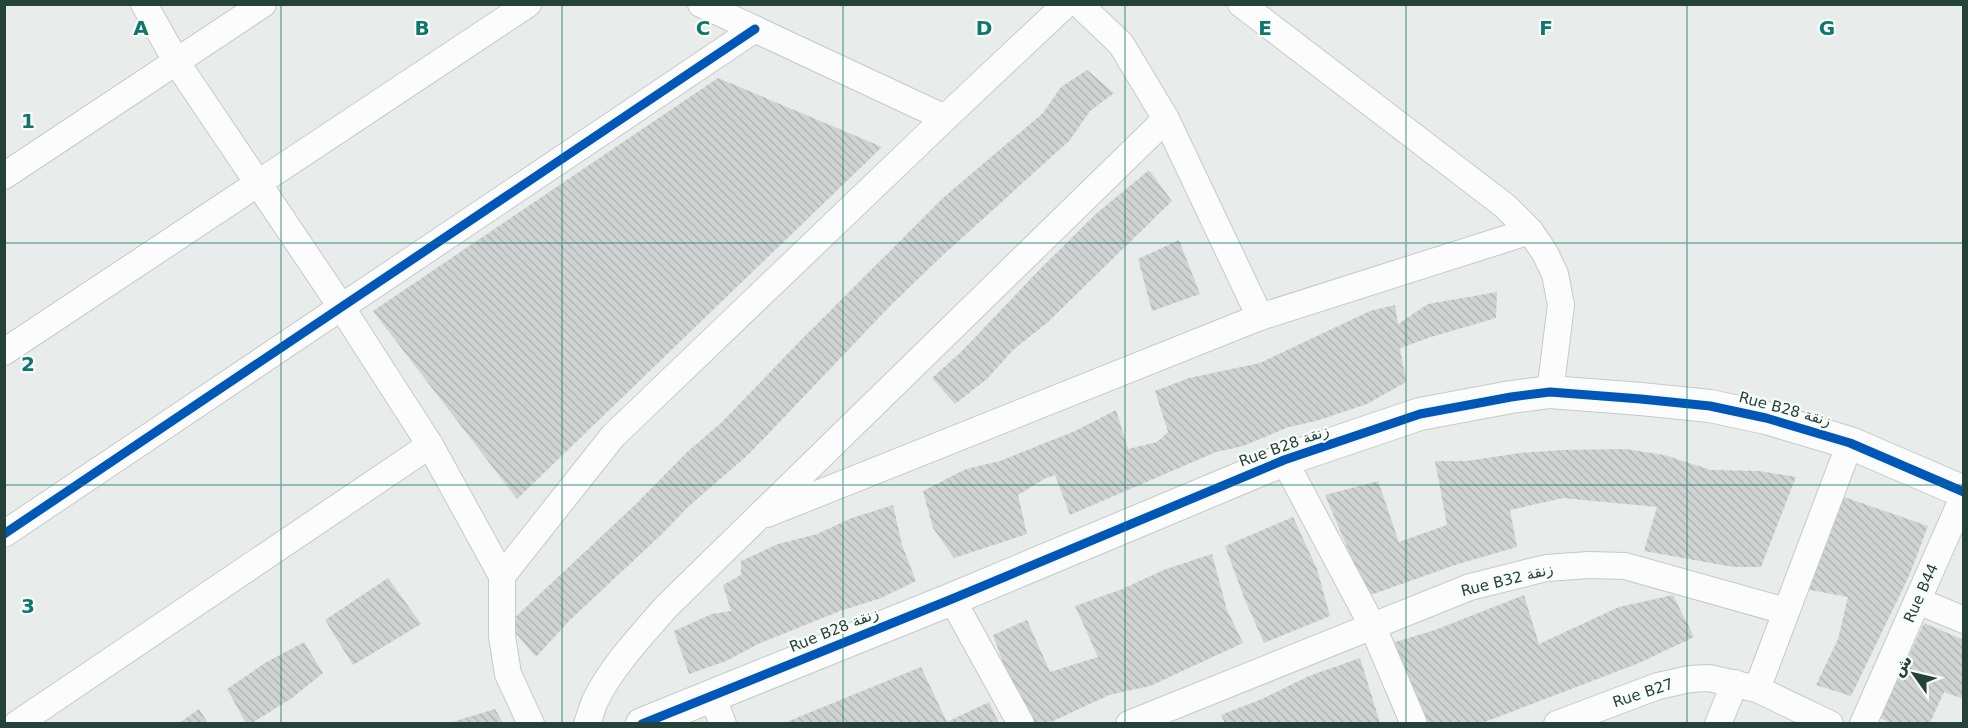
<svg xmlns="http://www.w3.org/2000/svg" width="1968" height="728" viewBox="0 0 1968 728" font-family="'DejaVu Sans','Noto Naskh Arabic',sans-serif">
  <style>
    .building { fill: url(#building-back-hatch) }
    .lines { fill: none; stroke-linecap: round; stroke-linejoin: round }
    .minor-casing { stroke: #c5cac8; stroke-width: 28 }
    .tertiary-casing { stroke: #c5cac8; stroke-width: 34 }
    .minor { stroke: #fcfcfc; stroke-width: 26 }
    .tertiary { stroke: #fcfcfc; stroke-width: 32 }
    .cycleway-casing { stroke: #f7fbf9; stroke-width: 13 }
    .cycleway { stroke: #0057b8; stroke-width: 9 }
    .grid { fill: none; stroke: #0f766e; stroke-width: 1.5; stroke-opacity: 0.55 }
    .labels { text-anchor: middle; stroke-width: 4.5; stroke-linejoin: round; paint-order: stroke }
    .street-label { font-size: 15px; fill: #24423a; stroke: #f7fbf9 }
    .grid-label { font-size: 20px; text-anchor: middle; font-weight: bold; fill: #0f766e; stroke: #f7fbf9; stroke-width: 4.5; stroke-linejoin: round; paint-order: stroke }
  </style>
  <defs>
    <pattern id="building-back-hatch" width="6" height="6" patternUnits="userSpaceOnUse" patternTransform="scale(1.5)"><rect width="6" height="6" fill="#cfd4d2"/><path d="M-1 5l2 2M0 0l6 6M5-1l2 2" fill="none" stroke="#b2b7b5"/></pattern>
  </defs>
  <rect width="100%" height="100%" fill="#e8edeb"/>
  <!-- building -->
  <g class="building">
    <path d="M1087,70L1114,93L1090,111L1070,140L942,256L890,306L750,453L688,507L663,533L570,620L536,657L508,624L638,502L686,453L721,423L801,340L944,197L1043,113L1061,87Z"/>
    <path d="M718,78L882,147L517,499L373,311Z"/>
    <path d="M1149,170L1172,201L1047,323L1013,350L987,379L955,404L932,378L961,352L1041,268L1097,213Z"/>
    <path d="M1179,240L1200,294L1152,311L1138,259Z"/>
    <path d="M1497,292L1496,318L1431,337L1400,348L1406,382L1367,404L1316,421L1289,427L1243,446L1216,452L1070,515L1055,475L1046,478L1018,495L1027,534L954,558L933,528L923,491L966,469L1000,461L1075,431L1116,410L1128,449L1157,442L1168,432L1155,391L1189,378L1260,363L1370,311L1395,305L1398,324L1428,304Z"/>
    <path d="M1625,449L1664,455L1711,470L1759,471L1796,477L1761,567H1733L1644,551L1657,507L1563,498L1510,510L1517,547L1458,564L1362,598L1350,554L1325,495L1378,481L1399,542L1447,525L1435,461H1467L1520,453L1563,450Z"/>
    <path d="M1844,497L1928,526L1909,576L1851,696L1816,685L1838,639L1848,597L1805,589L1828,541Z"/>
    <path d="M893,505L902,545L916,581L881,598L840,611L760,643L726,661L689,674L674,631L712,614L731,611L723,585L741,575V561L778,544L817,534L852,518Z"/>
    <path d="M1293,517L1317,569L1330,616L1264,643L1245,600L1225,546Z"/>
    <path d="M1212,554L1227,610L1243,643L1150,686L1109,695L1049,723H1025L993,635L1027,620L1050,672L1098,657L1075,606L1120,590L1166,569Z"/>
    <path d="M388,578L421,624L353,665L325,620Z"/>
    <path d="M1524,595L1539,644L1619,607L1673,595L1694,637L1639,663L1482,723H1424L1412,687L1392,643L1435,630Z"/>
    <path d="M1924,623L1964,640V699L1944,692L1930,723H1891L1880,718Z"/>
    <path d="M304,642L323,673L292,698L252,723H246L227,689L265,663Z"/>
    <path d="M1360,658L1380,723H1225L1221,715L1262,699L1309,676Z"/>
    <path d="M921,667L947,722L989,702L999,723H784Z"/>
    <path d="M199,709L208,723H179Z"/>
    <path d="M495,709L503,723H449Z"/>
  </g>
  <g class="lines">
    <!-- minor casing -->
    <g class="minor-casing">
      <g id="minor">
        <path d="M144,4L177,63L342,308L430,445L502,576V636L508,674L531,724"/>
        <path d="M701,4L945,118"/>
        <path d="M1079,4L1121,44L1166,119L1260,317"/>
        <path d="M1241,4L1505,206L1530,231L1545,253L1555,274L1561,305L1550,392"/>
        <path d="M4,176L263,4"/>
        <path d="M4,352L528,4"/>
        <path d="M1284,460L1372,625L1414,724"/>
        <path d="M767,514L1260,317L1530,231"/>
        <path d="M4,534L755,29"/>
        <path d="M502,576L613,436L945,118L1066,4"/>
        <path d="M952,599L1021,724"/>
        <path d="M1918,601L1964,620"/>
        <path d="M1757,689L1850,443"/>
        <path d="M712,695L723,724"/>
        <path d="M17,724L430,445"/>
        <path d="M587,724C590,716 592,708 595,701C612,666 641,636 666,607L1166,119"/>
        <path d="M1129,724L1470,587L1546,568L1589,565L1625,566L1785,611"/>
        <path d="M1557,724L1658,686L1690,679L1709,678L1757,689L1830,724"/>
        <path d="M1718,724L1735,683"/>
        <path d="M1863,724L1964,495"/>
      </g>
    </g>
    <!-- tertiary casing -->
    <g class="tertiary-casing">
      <path id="tertiary" d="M642,724L952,599L1284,460L1420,414L1511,397L1550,392L1641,399L1710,406L1766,418L1850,443L1964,492"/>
    </g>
    <!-- minor -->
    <use href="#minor" class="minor"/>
    <!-- tertiary -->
    <use href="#tertiary" class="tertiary"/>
    <!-- cycleway casing -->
    <g class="cycleway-casing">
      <g id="cycleway">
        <path d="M4,534L755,29"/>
        <path d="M642,724L952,599L1284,460L1420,414L1511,397L1550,392L1641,399L1710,406L1766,418L1850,443L1964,492"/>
      </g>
    </g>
    <!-- cycleway -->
    <use href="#cycleway" class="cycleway"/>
  </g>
  <!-- grid -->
  <path class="grid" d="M281,4V724M562,4V724M843,4V724M1125,4V724M1406,4V724M1687,4V724M4,243H1964M4,485H1964"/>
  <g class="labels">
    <!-- street labels -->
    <g class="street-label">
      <text transform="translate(1785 409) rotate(15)" y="5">Rue B28 زنقة</text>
      <text transform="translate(1284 446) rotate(-20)" y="5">Rue B28 زنقة</text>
      <text transform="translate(1507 580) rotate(-14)" y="5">Rue B32 زنقة</text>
      <text transform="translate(1921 593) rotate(-66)" y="5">Rue B44</text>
      <text transform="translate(834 630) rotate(-22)" y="5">Rue B28 زنقة</text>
      <text transform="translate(1643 693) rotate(-18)" y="5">Rue B27</text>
    </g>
  </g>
  <g class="grid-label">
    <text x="141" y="35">A</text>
    <text x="422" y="35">B</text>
    <text x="703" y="35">C</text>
    <text x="984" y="35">D</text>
    <text x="1265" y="35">E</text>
    <text x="1546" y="35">F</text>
    <text x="1827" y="35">G</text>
    <text x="28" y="128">1</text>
    <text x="28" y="371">2</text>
    <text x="28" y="613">3</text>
  </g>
  <!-- border -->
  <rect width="1968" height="728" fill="none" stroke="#24423a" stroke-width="12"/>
  <!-- north arrow -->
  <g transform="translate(1914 674) rotate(304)" stroke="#f7fbf9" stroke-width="4.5" paint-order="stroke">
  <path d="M0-4.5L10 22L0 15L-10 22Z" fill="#24423a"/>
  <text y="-9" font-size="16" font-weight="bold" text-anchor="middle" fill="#24423a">ش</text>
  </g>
</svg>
